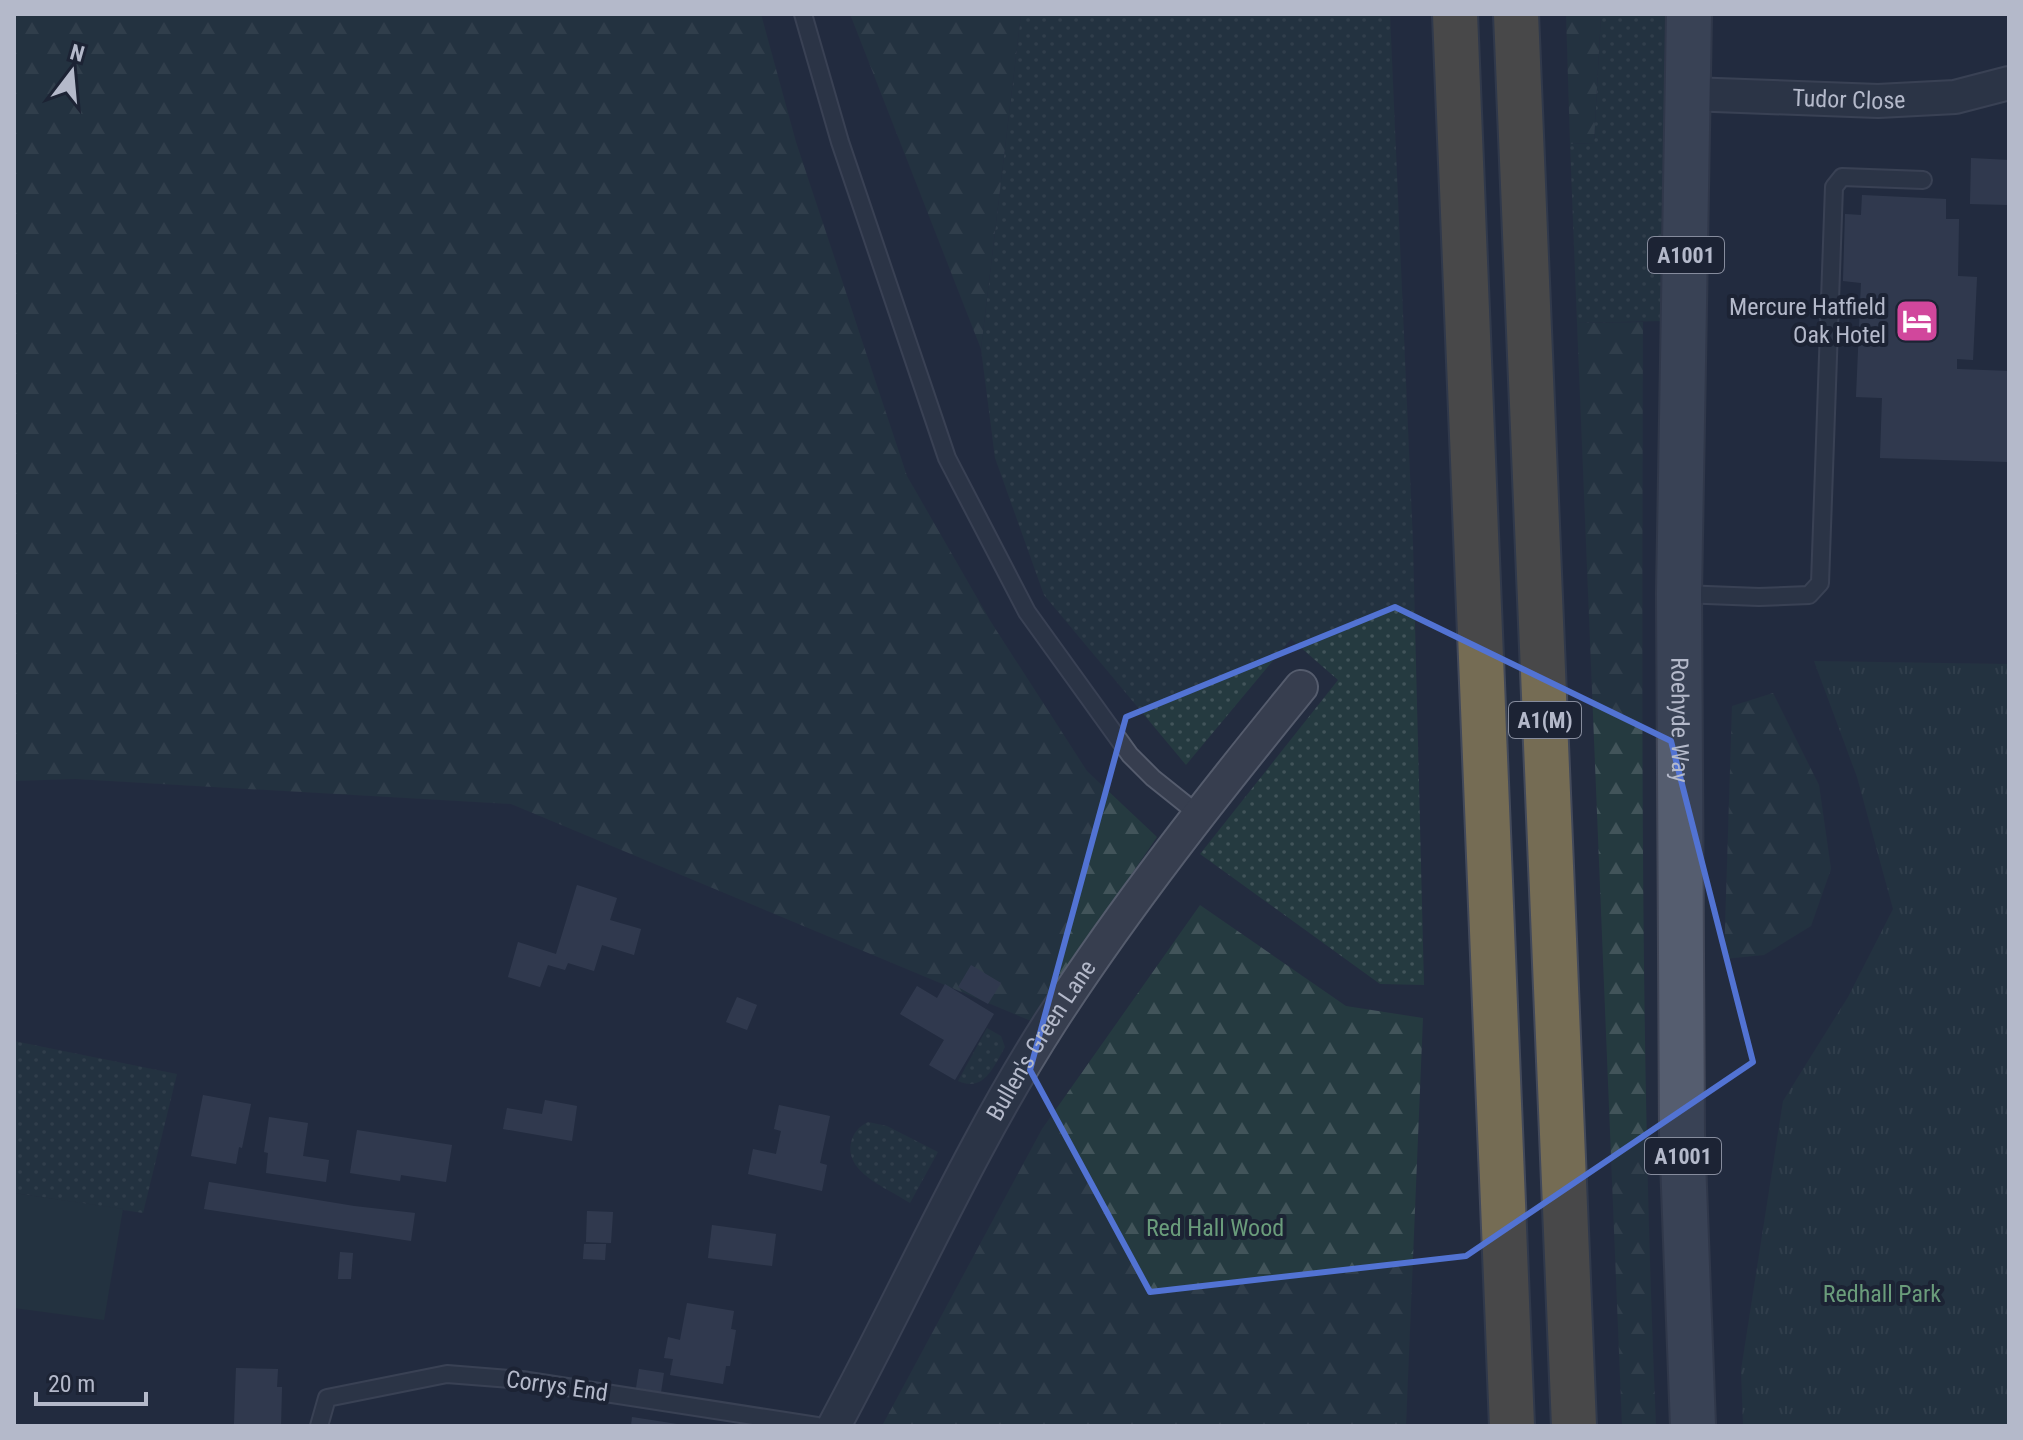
<svg xmlns="http://www.w3.org/2000/svg" width="2023" height="1440" viewBox="0 0 2023 1440" font-family="'Roboto Condensed',sans-serif">
  <style>
    .grass { fill: url(#grass-dots) }
    .forest { fill: url(#forest-firs) }
    .park { fill: url(#park-tufts) }
    .pitch { fill: #253a40 }
    .building { fill: #424b61 }
    .lines { fill: none; stroke-linecap: round; stroke-linejoin: round }
    .lane-casing { stroke: #555c6d; stroke-width: 20 }
    .street-casing { stroke: #555c6d; stroke-width: 36 }
    .primary-casing { stroke: #414758; stroke-width: 48 }
    .highway-casing { stroke: #42495a; stroke-width: 48 }
    .lane { stroke: #373e4f; stroke-width: 16 }
    .street { stroke: #373e4f; stroke-width: 32 }
    .primary { stroke: #555d6f; stroke-width: 44 }
    .highway { stroke: #756c54; stroke-width: 44 }
    .marked { fill: none; stroke: #5273d3; stroke-width: 6; stroke-linejoin: round }
    .labels { text-anchor: middle; stroke-width: 8; stroke-linejoin: round; paint-order: stroke }
    .shield { fill: #1c2334; stroke: #868c9d; stroke-width: 2 }
    .shield-label { font-size: 22px; font-weight: bold; fill: #b4b9ca }
    .street-label { font-size: 24px; fill: #b4b9ca; stroke: #1c2334 }
    .poi-label { font-size: 24px; fill: #b4b9ca; stroke: #1c2334; text-anchor: end }
    .park-label { font-size: 24px; fill: #6a9c7b; stroke: #1c2334 }
  </style>
  <defs>
    <pattern id="grass-dots" width="8" height="8" patternUnits="userSpaceOnUse" patternTransform="scale(2)"><rect width="8" height="8" fill="#253a40"/><path d="M2 2h.1M6 6h.1" fill="none" stroke="#42545a" stroke-width="1.8" stroke-linecap="round"/></pattern>
    <pattern id="forest-firs" width="22" height="20" patternUnits="userSpaceOnUse" patternTransform="scale(2)"><rect width="22" height="20" fill="#253a40"/><path d="M5 1l3.5 6h-7zM16 11l3.5 6h-7z" fill="#42545a"/></pattern>
    <pattern id="park-tufts" width="24" height="20" patternUnits="userSpaceOnUse" patternTransform="scale(2)"><rect width="24" height="20" fill="#253a40"/><path d="M3 7l-1-3M5 7V3M7 7l1-3M15 17l-1-3M17 17v-4M19 17l1-3" fill="none" stroke="#42545a"/></pattern>
  </defs>
  <rect width="100%" height="100%" fill="#232c3f"/>
  <!-- grass -->
  <g class="grass">
    <path d="M1021,14H1390L1413,543L1424,985L1380,984L1200,854L1338,680L1291,639L1186,765L1044,595L995,458L981,349Z"/>
    <path d="M1601,14H1665L1662,321L1577,323L1570,144L1594,143Z"/>
    <path d="M987,1028L1001,1036L1005,1047C994,1066 984,1093 958,1081Z"/>
    <path d="M14,1041L177,1074L143,1213L14,1193Z"/>
    <path d="M868,1122L887,1126L938,1152L910,1203C888,1188 841,1172 852,1139C855,1131 860,1126 868,1122Z"/>
  </g>
  <!-- forest -->
  <g class="forest">
    <path d="M14,14H761L796,142L907,476L991,622L1087,771L1157,837L1031,1021L511,804L75,779L14,781Z"/>
    <path d="M850,14H1021L981,349Z"/>
    <path d="M1566,14H1601L1594,143L1570,144Z"/>
    <path d="M1643,322C1642,690 1640,1058 1656,1426H1622L1577,323Z"/>
    <path d="M1773,693L1819,785L1831,869L1811,926L1764,955L1724,959L1732,706Z"/>
    <path d="M1200,905L1346,1006L1423,1018L1406,1426H882L1042,1129Z"/>
  </g>
  <!-- park -->
  <path class="park" d="M1814,661L2009,664V1426H1743L1741,1370L1783,1101L1848,997L1893,909L1857,777Z"/>
  <!-- pitch -->
  <path class="pitch" d="M14,1193L123,1209L104,1320L14,1308Z"/>
  <!-- building -->
  <g class="building">
    <path d="M1971,158L2009,160V205L1970,204Z"/>
    <path d="M1862,195L1946,199V219H1959L1958,276L1977,277L1973,360L1957,359V369L2009,371V462L1880,458L1882,398L1856,397L1861,283L1843,281L1845,214L1861,215Z"/>
    <path d="M577,885L617,898L610,920L641,929L634,955L602,945L594,971L568,963L565,970L548,965L540,987L508,977L518,942L556,954Z"/>
    <path d="M971,965L1001,983L988,1004L958,987Z"/>
    <path d="M945,984L994,1014L955,1080L929,1065L944,1040L900,1014L917,986L937,998Z"/>
    <path d="M737,997L757,1005L747,1030L726,1022Z"/>
    <path d="M203,1095L251,1104L242,1148L239,1147L236,1164L191,1156Z"/>
    <path d="M545,1100L577,1106L572,1141L503,1129L507,1108L542,1114Z"/>
    <path d="M779,1105L830,1116L820,1163L827,1165L822,1191L748,1174L753,1149L776,1154L781,1131L774,1129Z"/>
    <path d="M269,1117L308,1123L303,1156L329,1160L326,1182L266,1173L268,1153L264,1152Z"/>
    <path d="M357,1130L452,1145L446,1182L401,1175L400,1181L350,1173Z"/>
    <path d="M209,1182L354,1206L415,1213L411,1241L204,1209Z"/>
    <path d="M587,1211L613,1212L611,1243L586,1242Z"/>
    <path d="M712,1225L776,1234L772,1266L708,1258Z"/>
    <path d="M584,1244H606L605,1260L583,1259Z"/>
    <path d="M340,1252L353,1253L351,1279H338Z"/>
    <path d="M687,1303L734,1311L731,1329L736,1330L730,1366H726L723,1384L670,1375L673,1359L664,1358L668,1337L680,1340Z"/>
    <path d="M236,1368L278,1369L277,1387H282L281,1426L234,1425Z"/>
    <path d="M639,1369L664,1373L661,1392L636,1388Z"/>
    <path d="M632,1417L677,1424V1426H631Z"/>
  </g>
  <g class="lines">
    <!-- lane casing -->
    <g class="lane-casing">
      <g id="lane">
        <path d="M803,14L840,142L947,458L1027,612L1130,755L1153,778L1198,814"/>
        <path d="M1681,594L1759,597L1809,595L1820,583L1834,187L1842,177L1923,180"/>
        <path d="M319,1426L327,1398L447,1374L522,1380L817,1426"/>
      </g>
    </g>
    <!-- street casing -->
    <g class="street-casing">
      <g id="street">
        <path id="s1" d="M1689,94L1878,101L1955,97L2009,83"/>
        <path id="s2" d="M834,1426C907,1291 968,1150 1051,1021C1127,904 1213,795 1301,687"/>
      </g>
    </g>
    <!-- primary casing -->
    <g class="primary-casing">
      <g id="primary">
        <path id="s3" d="M1689,14L1679,594L1682,1134L1693,1426"/>
      </g>
    </g>
    <!-- highway casing -->
    <g class="highway-casing">
      <g id="highway">
        <path d="M1455,14L1512,1426"/>
        <path d="M1516,14L1574,1426"/>
      </g>
    </g>
    <!-- lane -->
    <use href="#lane" class="lane"/>
    <!-- street -->
    <use href="#street" class="street"/>
    <!-- primary -->
    <use href="#primary" class="primary"/>
    <!-- highway -->
    <use href="#highway" class="highway"/>
  </g>
  <!-- marked area -->
  <path d="M0 0H2023V1440H0ZM1395,607L1671,741L1753,1062L1466,1256L1150,1292L1030,1070L1126,717Z" fill="#232c3f" fill-opacity=".55" fill-rule="evenodd"/>
  <path class="marked" d="M1395,607L1671,741L1753,1062L1466,1256L1150,1292L1030,1070L1126,717Z"/>
  <!-- icons -->
  <defs>
    <g id="hotel-square" transform="scale(2.3)"><rect x="-9" y="-9" width="18" height="18" rx="4" fill="#d1479c" stroke="#1c2334"/><path d="M-6-4.5h1.5V1H6V5H4.5V3h-9V5H-6ZM-4 0a1.8 1.8 0 1 1 3.6 0ZM.5 0V-2.5h3Q6-2.5 6 0Z" fill="#fff"/></g>
  </defs>
  <g fill-rule="evenodd">
    <use href="#hotel-square" x="1917" y="321"/>
  </g>
  <g class="labels">
    <!-- shield labels -->
    <g class="shield">
      <rect x="1648" y="237" width="76" height="36" rx="6"/>
      <rect x="1509" y="702" width="72" height="36" rx="6"/>
      <rect x="1645" y="1138" width="76" height="36" rx="6"/>
    </g>
    <g class="shield-label">
      <text x="1686" y="263">A1001</text>
      <text x="1545" y="728">A1(M)</text>
      <text x="1683" y="1164">A1001</text>
    </g>
    <!-- street labels -->
    <g class="street-label">
      <text dy="8" stroke="none"><textPath href="#s1" startOffset="160">Tudor Close</textPath></text>
      <text dy="8" stroke="none"><textPath href="#s3" startOffset="706">Roehyde Way</textPath></text>
      <text dy="8" stroke="none"><textPath href="#s2" startOffset="438">Bullen's Green Lane</textPath></text>
      <text transform="translate(557 1386) rotate(8)" y="8">Corrys End</text>
    </g>
    <!-- poi labels -->
    <g class="poi-label">
      <text x="1886" y="315">Mercure Hatfield<tspan x="1886" dy="28">Oak Hotel</tspan></text>
    </g>
    <!-- park labels -->
    <g class="park-label">
      <text x="1215" y="1236">Red Hall Wood</text>
      <text x="1882" y="1302">Redhall Park</text>
    </g>
  </g>
  <!-- border -->
  <rect width="2023" height="1440" fill="none" stroke="#b4b9ca" stroke-width="32"/>
  <!-- north arrow -->
  <g transform="translate(72 72) rotate(16)" stroke="#1c2334" stroke-width="6" paint-order="stroke">
  <path d="M0-6L14 30L0 20L-14 30Z" fill="#b4b9ca"/>
  <text y="-12" font-size="22" font-weight="bold" text-anchor="middle" fill="#b4b9ca">N</text>
  </g>
  <!-- scale -->
  <path d="M36 1392v12h110v-12" fill="none" stroke="#b4b9ca" stroke-width="4"/>
  <text x="48" y="1392" font-size="24" fill="#b4b9ca" stroke="#1c2334" stroke-width="6" paint-order="stroke">20 m</text>
</svg>
